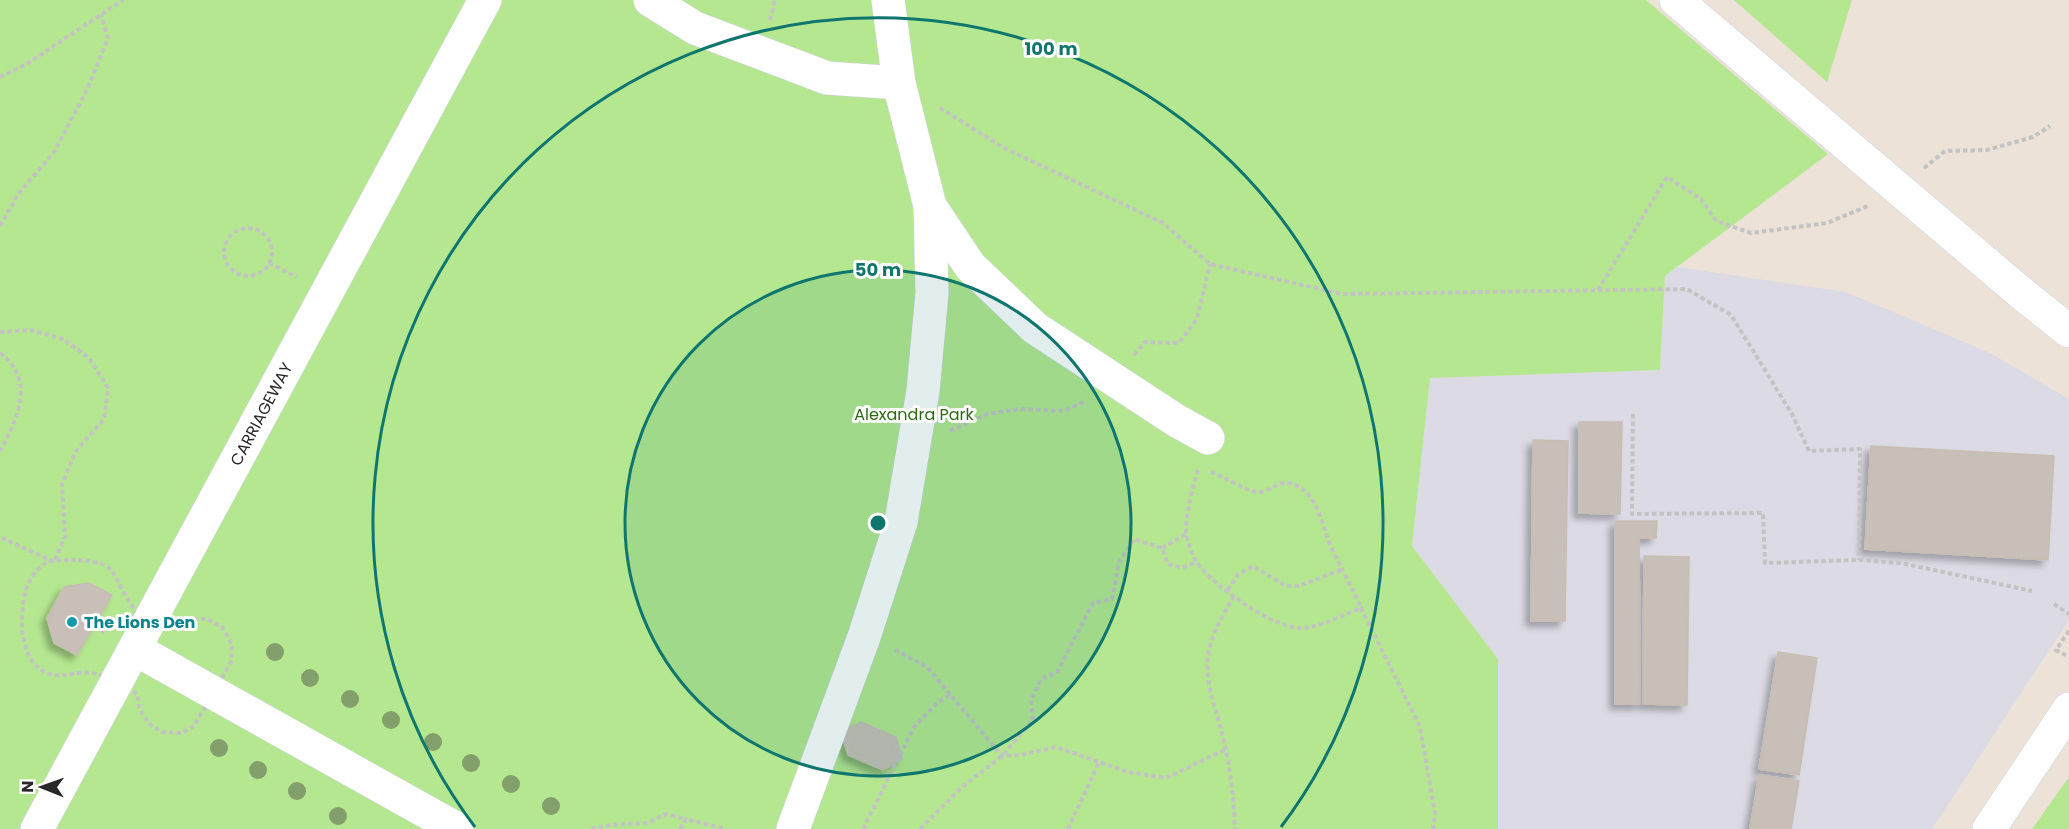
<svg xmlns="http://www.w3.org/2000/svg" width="2069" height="829" viewBox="0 0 2069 829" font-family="Poppins,sans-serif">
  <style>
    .industrial { fill: #dcdae4 }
    .green { fill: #b5e790 }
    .building { fill: #c7bfb8; stroke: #c7beb2; stroke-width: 1.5; filter: url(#shadow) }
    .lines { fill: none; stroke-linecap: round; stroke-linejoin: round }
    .minor-casing { stroke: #ced3e3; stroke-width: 34 }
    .path { stroke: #c3c3c3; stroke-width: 4; stroke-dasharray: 4.5 3; stroke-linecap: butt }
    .minor { stroke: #fff; stroke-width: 33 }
    .tree { fill: #839f6c }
    .ring { fill: none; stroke: #0f766e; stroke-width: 3 }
    .culture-dot { fill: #0f9aa8; stroke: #fff; stroke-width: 2 }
    .labels { text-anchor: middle; stroke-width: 6; stroke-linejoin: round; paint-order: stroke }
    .street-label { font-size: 16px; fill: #282828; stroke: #fff }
    .park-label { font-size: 16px; fill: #2d6914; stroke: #fff }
    .culture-label { font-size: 16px; font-weight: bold; fill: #0d838f; stroke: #fff; text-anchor: start }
    .centre { fill: #0f766e; stroke: #fff; stroke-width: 3 }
    .ring-label { font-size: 18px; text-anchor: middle; font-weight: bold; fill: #0f766e; stroke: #fff; stroke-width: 6; stroke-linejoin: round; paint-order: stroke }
  </style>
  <defs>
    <filter id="shadow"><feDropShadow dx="-5.5" dy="5.5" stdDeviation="3" flood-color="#0004"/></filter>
  </defs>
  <rect width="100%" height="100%" fill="#ece2d8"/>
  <!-- industrial -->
  <path class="industrial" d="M1678,267L1846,292L1990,353L2069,399V620L1932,829H1498V659L1412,546L1430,378L1660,370L1665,276Z"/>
  <!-- green -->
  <g class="green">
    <path d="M0,0H1646L1828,154L1665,276L1660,370L1430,378L1412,546L1498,659V829H0Z"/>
    <path d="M1734,0H1852L1827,82Z"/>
    <path d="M2069,777V829H2032Z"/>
  </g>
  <!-- building -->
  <g class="building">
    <path d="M1579,422H1622L1620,514L1579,513Z"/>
    <path d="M1533,440L1568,441L1565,621H1531Z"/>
    <path d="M1871,446L2054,456L2048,560L1865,549Z"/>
    <path d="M1615,521H1657L1656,538H1639L1640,704H1615Z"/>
    <path d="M1644,556L1689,557L1687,705L1643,704Z"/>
    <path d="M89,583L112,595L77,655L54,643L47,618L64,587Z"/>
    <path d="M1778,652L1817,658L1799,775L1759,769Z"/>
    <path d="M861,722L896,737L902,759L883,770L848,755L841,732Z"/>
    <path d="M860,727L894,741L884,765L850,751Z"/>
    <path d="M1759,775L1799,781L1791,829H1750Z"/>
  </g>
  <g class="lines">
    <!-- minor casing -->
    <g class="minor-casing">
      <g id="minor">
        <path d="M650,0L695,28L827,78L899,83"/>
        <path d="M1676,0L2020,292L2069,331"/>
        <path d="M930,206L970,266L1035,328L1177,421L1208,438"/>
        <path d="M135,649L457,829"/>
        <path d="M37,829L485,0"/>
        <path d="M793,829L864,637L901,522L923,391L932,293L930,206L899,83L888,0"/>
        <path d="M1989,829L2069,709"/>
      </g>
    </g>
    <!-- path -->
    <g class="path">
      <path d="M770,20L775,0"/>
      <path d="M0,77L25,65L123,0"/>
      <path d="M940,108L1004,148L1163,223L1210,264L1342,294L1687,289L1731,315L1792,414L1809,451L1860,449L1859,560"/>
      <path d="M1924,168L1945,151L1987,150L2033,137L2050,126"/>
      <path d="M0,226L19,193L54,152L87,90L108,38L101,15"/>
      <circle cx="248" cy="252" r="24"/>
      <path d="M269,263L297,277"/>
      <path d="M1598,290L1667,177L1701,199L1716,221L1751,233L1827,223L1868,206"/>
      <path d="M0,332L30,330L63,339L89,358L108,388L104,419L76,451L62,484L65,536L54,562L0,537"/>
      <path d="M0,353C36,381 18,417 0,451"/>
      <path d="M1134,355L1145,342L1179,343L1197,319L1210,264"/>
      <path d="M1633,414L1632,514L1763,513L1765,563L1859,560L1901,563L2032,591"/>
      <path d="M950,431L987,414L1020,409L1064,411L1086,401"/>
      <path d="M1198,470C1193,486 1185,517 1186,533C1187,541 1193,557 1197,563C1214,586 1277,632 1305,628C1322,626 1345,614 1361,608L1420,727L1435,814L1433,829"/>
      <path d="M1211,472C1223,476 1246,491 1257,492C1271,493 1278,479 1292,484C1319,492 1322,528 1332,549C1342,569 1352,588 1361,608"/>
      <path d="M1162,548L1186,534"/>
      <path d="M78,560C115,563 110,569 127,598C133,608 140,617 146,627L192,619H207L222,627L232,644L231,662L194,726L182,733L162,732L149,724L139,708L137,694C123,686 107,675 91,673C79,671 67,677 54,675C19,668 19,620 25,593C27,583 37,567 46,563C54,559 68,560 78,560Z"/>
      <path d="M1228,590L1238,575L1253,566L1286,586H1299L1343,569"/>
      <path d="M1234,596C1225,612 1215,628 1210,646C1201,680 1219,714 1225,746C1231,773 1234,801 1235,829"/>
      <path d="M2054,604L2069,614"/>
      <path d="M94,626L105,633"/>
      <path d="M2069,631L2056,650L2069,657"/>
      <path d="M895,650L927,667L1002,756L1021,755L1056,747L1128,772L1166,778L1226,749"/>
      <path d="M591,829L610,825L648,823L666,814L686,819"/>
      <path d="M680,829L686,819L726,829"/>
      <path d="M863,829L914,727L938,702L951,694"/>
      <path d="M920,829L962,787L1002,756L1033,720L1031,700L1041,679L1057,672L1093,603L1112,599L1119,562L1134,539L1162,548L1168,564L1182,568L1197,562"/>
      <path d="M1068,829L1099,762"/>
    </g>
    <!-- minor -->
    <use href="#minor" class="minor"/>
  </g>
  <!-- trees -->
  <g class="tree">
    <circle cx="275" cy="652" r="9"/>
    <circle cx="310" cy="678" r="9"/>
    <circle cx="350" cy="699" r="9"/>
    <circle cx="391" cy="720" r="9"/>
    <circle cx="433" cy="742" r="9"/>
    <circle cx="219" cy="748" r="9"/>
    <circle cx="471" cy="763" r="9"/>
    <circle cx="258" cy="770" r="9"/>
    <circle cx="511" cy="784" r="9"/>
    <circle cx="297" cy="791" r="9"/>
    <circle cx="551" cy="806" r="9"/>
    <circle cx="338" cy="816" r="9"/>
  </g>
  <!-- distance rings -->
  <circle cx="878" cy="523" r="253" fill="#0f766e" fill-opacity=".12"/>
  <g class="ring">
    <circle cx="878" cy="523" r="253"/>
    <path d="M475 827A505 505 0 1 1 1281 827"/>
  </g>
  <!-- markers -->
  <circle class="culture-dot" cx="72" cy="622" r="6"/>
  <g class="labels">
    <!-- street labels -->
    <g class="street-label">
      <text transform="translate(261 414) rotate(-62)" y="6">CARRIAGEWAY</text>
    </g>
    <!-- park labels -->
    <g class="park-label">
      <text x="914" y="420">Alexandra Park</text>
    </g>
    <!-- culture labels -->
    <g class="culture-label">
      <text x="84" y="628">The Lions Den</text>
    </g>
  </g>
  <circle cx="878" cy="523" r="9" class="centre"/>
  <g class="ring-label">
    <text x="1051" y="55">100 m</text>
    <text x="878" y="276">50 m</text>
  </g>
  <!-- north arrow -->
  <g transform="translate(42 787) rotate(271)" stroke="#ffffff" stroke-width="4.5" paint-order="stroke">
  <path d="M0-4.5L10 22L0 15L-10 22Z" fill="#282828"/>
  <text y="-9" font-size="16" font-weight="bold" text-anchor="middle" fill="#282828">N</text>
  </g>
</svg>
